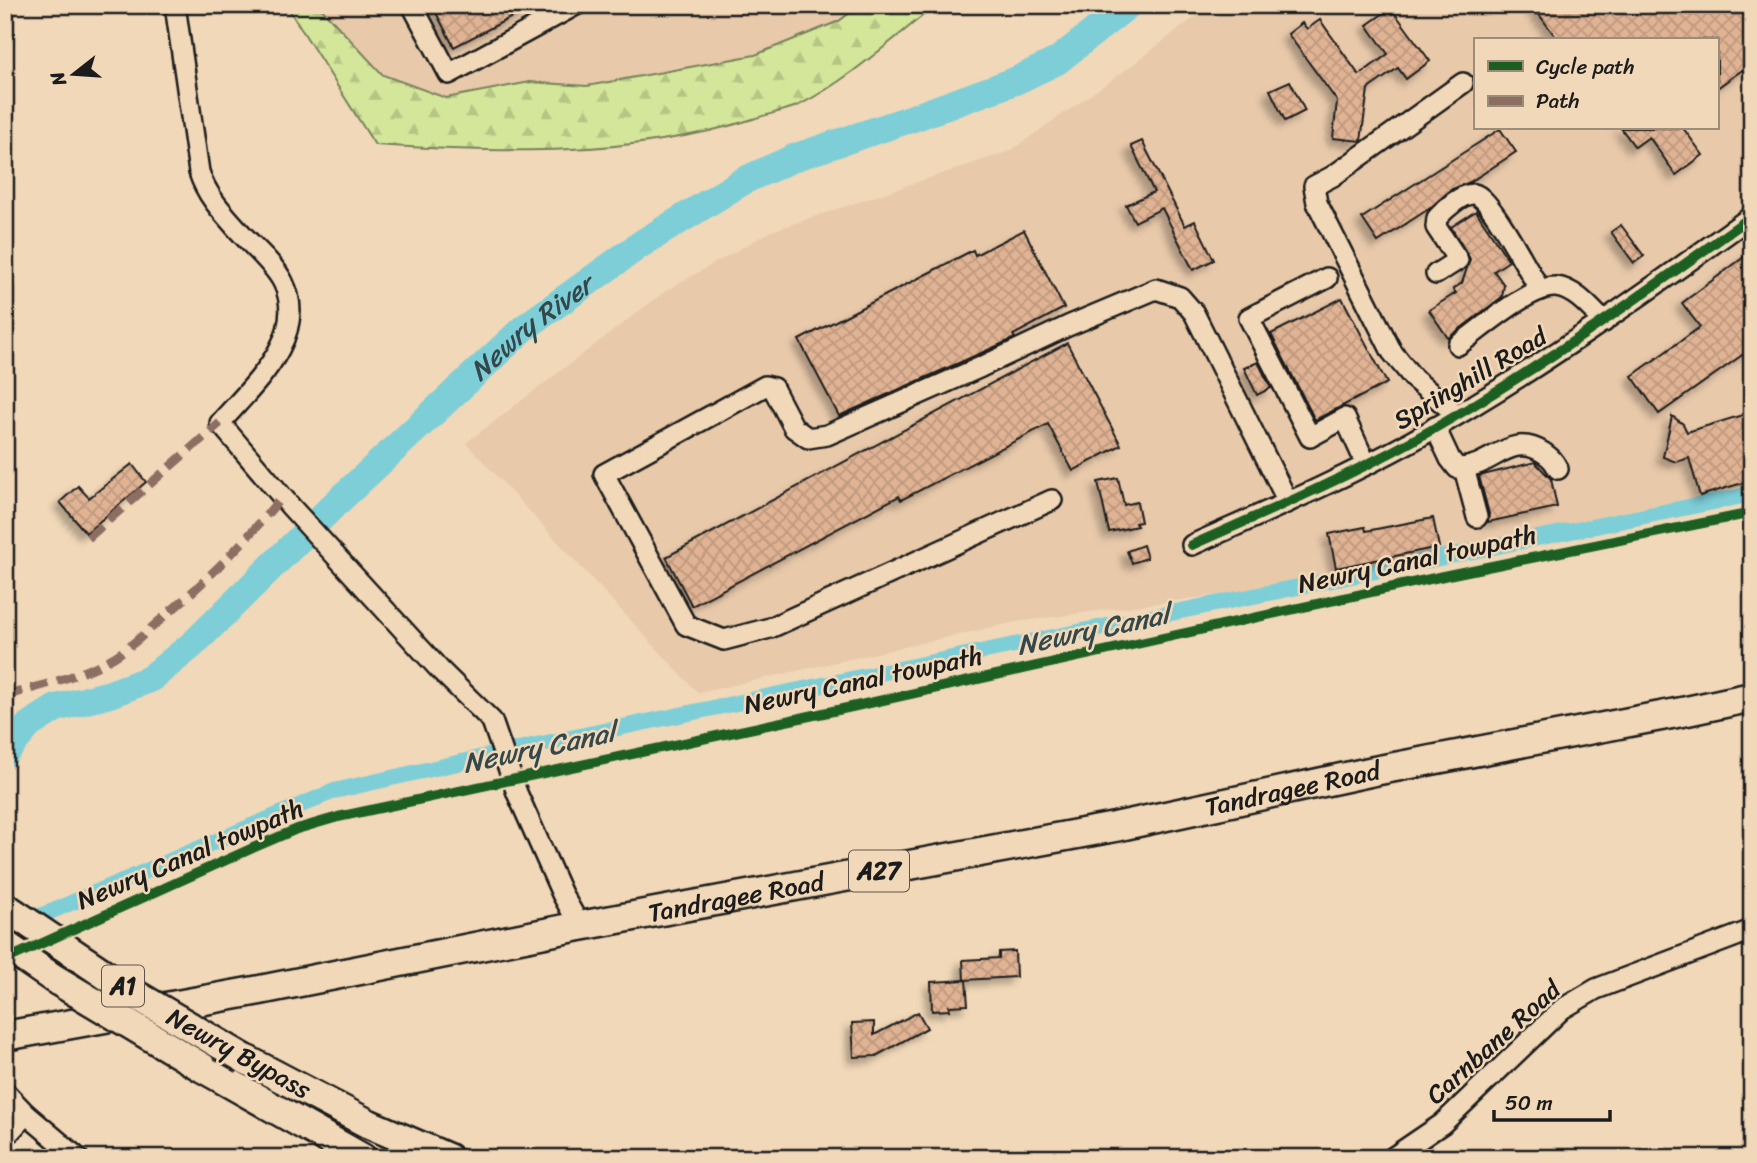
<svg xmlns="http://www.w3.org/2000/svg" width="1757" height="1163" viewBox="0 0 1757 1163" font-family="Sriracha,sans-serif">
  <style>
    .built { fill: #e8c9aa; fill-rule: evenodd }
    .forest { fill: url(#forest-firs); stroke: #78815b; stroke-width: 2 }
    .lines { fill: none; stroke-linecap: round; stroke-linejoin: round }
    .canal { stroke: #7eced8; stroke-width: 16 }
    .river { stroke: #7eced8; stroke-width: 28 }
    .building { fill: url(#building-cross-hatch); stroke: #1c1c1c; stroke-width: 2; filter: url(#shadow) }
    .minor-casing { stroke: #1c1c1c; stroke-width: 24 }
    .highway-casing { stroke: #1c1c1c; stroke-width: 33 }
    .minor { stroke: #f1d8b8; stroke-width: 19 }
    .highway { stroke: #f1d8b8; stroke-width: 28 }
    .highway-bridge-casing { stroke: #1c1c1c; stroke-width: 33; stroke-linecap: butt }
    .highway-bridge { stroke: #f1d8b8; stroke-width: 28 }
    .quiet { stroke: #8d6e63; stroke-width: 9; stroke-dasharray: 18 9; stroke-linecap: butt }
    .cycleway-casing { stroke: #f1d8b8; stroke-width: 15 }
    .cycleway { stroke: #1b5e20; stroke-width: 10 }
    .labels { text-anchor: middle; stroke-width: 5; stroke-linejoin: round; paint-order: stroke }
    .shield { fill: #f1d8b8; stroke: #5c544b; stroke-width: 2 }
    .shield-label { font-size: 24px; font-weight: bold; fill: #1c1c1c }
    .street-label { font-size: 26px; fill: #1c1c1c; stroke: #f1d8b8 }
    .water-label { font-size: 28px; font-style: italic; fill: #34484b; stroke: #f1d8b8 }
  </style>
  <defs>
    <pattern id="forest-firs" width="22" height="20" patternUnits="userSpaceOnUse" patternTransform="scale(1.75)"><rect width="22" height="20" fill="#d4e69a"/><path d="M5 1l3.5 6h-7zM16 11l3.5 6h-7z" fill="#b5c584"/></pattern>
    <pattern id="building-cross-hatch" width="8" height="8" patternUnits="userSpaceOnUse" patternTransform="scale(1.75)"><rect width="8" height="8" fill="#dfb393"/><path d="M0 0l8 8M0 8l8-8" fill="none" stroke="#bf997e"/></pattern>
    <filter id="shadow"><feDropShadow dx="-6" dy="6" stdDeviation="3.5" flood-color="#0004"/></filter>
  </defs>
  <rect width="100%" height="100%" fill="#f1d8b8"/>
  <filter id="ink" filterUnits="userSpaceOnUse"><feTurbulence type="fractalNoise" baseFrequency=".0143" numOctaves="2"/><feDisplacementMap in="SourceGraphic" scale="14" xChannelSelector="R" yChannelSelector="G"/><feConvolveMatrix kernelMatrix="1 2 1 2 8 2 1 2 1" color-interpolation-filters="sRGB"/></filter>
  <g filter="url(#ink)">
    <!-- built -->
    <g class="built">
      <path d="M318,5H860L839,21L755,55L587,86L530,82L446,98L383,75Z"/>
      <path d="M1211,5H1752V483L1672,506L1445,552L1225,594L1015,622L698,693L466,443L667,290L772,231L1010,151L1119,75ZM1475,40H1717V128H1475Z"/>
    </g>
    <!-- forest -->
    <path class="forest" d="M286,5H318L383,75L446,98L530,82L587,86L755,55L839,21L860,5H936C894,38 846,82 799,105C785,111 768,114 753,119C633,157 500,153 375,145Z"/>
    <g class="lines">
      <!-- canal -->
      <path class="canal" d="M5,931L334,791L532,746L990,650L1752,494"/>
      <!-- river -->
      <path class="river" id="s1" d="M5,753L29,725L56,708L110,694L150,679L192,645L334,505L524,328L641,244L745,180L796,157L913,118L1015,81L1057,61L1128,5"/>
    </g>
    <!-- building -->
    <g class="building">
      <path d="M432,5H535L454,47Z"/>
      <path d="M1532,5H1752V63L1717,88V40H1558Z"/>
      <path d="M1391,8L1430,61L1406,79L1398,68L1368,89L1361,141L1333,138L1337,101L1288,34L1302,23L1307,29L1320,20L1359,75L1388,54L1367,25Z"/>
      <path d="M1290,81L1305,111L1285,121L1270,90Z"/>
      <path d="M1621,128H1683L1703,155L1676,175L1649,137L1635,147Z"/>
      <path d="M1500,129L1516,152L1470,182L1452,189L1430,208L1378,242L1362,218Z"/>
      <path d="M1142,141L1185,226L1195,221L1214,260L1193,270L1162,208L1135,222L1126,205L1154,192L1131,146Z"/>
      <path d="M1476,211L1509,261L1494,271L1504,285L1502,297L1448,338L1429,310L1456,293L1453,289L1462,283L1470,259L1451,227Z"/>
      <path d="M1621,225L1644,256L1634,263L1611,232Z"/>
      <path d="M1024,230L1064,308L1013,335L1015,338L839,416L799,340L973,250L975,255Z"/>
      <path d="M1752,251V348L1659,414L1632,376L1700,327L1682,303Z"/>
      <path d="M1342,298L1387,383L1315,420L1271,334Z"/>
      <path d="M1067,343L1121,445L1073,471L1048,424L901,500L899,496L692,606L666,557Z"/>
      <path d="M1258,362L1271,388L1257,395L1244,368Z"/>
      <path d="M1752,412V480L1700,496L1689,458L1676,462L1663,457L1672,416L1683,424L1687,432Z"/>
      <path d="M1535,462L1551,479L1557,507L1488,522L1489,514L1479,476Z"/>
      <path d="M132,464L146,482L86,533L60,502L78,486L89,498Z"/>
      <path d="M1118,478L1124,505L1137,502L1141,522L1135,523L1137,526L1109,532L1098,482Z"/>
      <path d="M1433,518L1439,547L1336,568L1329,534L1365,527L1366,531Z"/>
      <path d="M1143,545L1147,558L1132,563L1127,551Z"/>
      <path d="M1015,951L1016,977L964,980L963,960L999,958V952Z"/>
      <path d="M966,980L968,1005L949,1006L950,1010L932,1011L931,982Z"/>
      <path d="M918,1012L927,1028L876,1056L854,1057L852,1023L874,1022V1035Z"/>
    </g>
    <g class="lines">
      <!-- minor casing -->
      <g class="minor-casing">
        <g id="minor">
          <path d="M175,5L199,172C207,197 224,214 241,233C254,248 274,264 283,282C310,336 252,386 220,423L291,507L440,670L492,721L517,793L562,894L580,926"/>
          <path d="M412,5L449,74L576,5"/>
          <path d="M1436,274L1458,260L1436,227L1437,218C1445,209 1462,193 1474,194C1490,196 1530,274 1540,290"/>
          <path d="M1327,278L1249,318L1310,437L1345,418L1366,464"/>
          <path d="M1458,345C1480,330 1530,285 1556,287C1575,289 1591,309 1604,322"/>
          <path d="M1456,414L1414,379L1392,352L1317,203L1314,186L1333,176L1463,83"/>
          <path d="M1435,427L1450,459L1457,468C1492,469 1509,430 1544,453C1551,458 1554,461 1558,469"/>
          <path d="M1464,468L1477,517"/>
          <path d="M1052,500L770,628L724,640L686,625L604,474L765,386L773,388L794,428L808,438L827,435L981,367L1068,326L1156,289L1180,297L1194,313L1288,502"/>
          <path d="M1192,545C1266,512 1341,480 1412,441C1531,375 1642,295 1752,216"/>
          <path d="M5,1092L26,1114L78,1158"/>
          <path d="M5,1137L26,1114"/>
          <path d="M1392,1158L1442,1124L1562,1009L1596,989L1752,930"/>
        </g>
      </g>
      <!-- highway casing -->
      <g class="highway-casing">
        <g id="highway">
          <path id="s2" d="M5,1036L260,990L580,926L1115,827L1374,771L1687,711L1752,697"/>
          <path d="M245,1059L369,1124L448,1158"/>
          <path d="M203,1068L362,1158"/>
        </g>
      </g>
      <!-- minor -->
      <use href="#minor" class="minor"/>
      <!-- highway -->
      <use href="#highway" class="highway"/>
      <!-- highway-bridge casing -->
      <g class="highway-bridge-casing">
        <g id="highway-bridge">
          <path d="M5,907L131,992L245,1059"/>
          <path d="M5,945L53,978L203,1068"/>
        </g>
      </g>
      <!-- highway-bridge -->
      <use href="#highway-bridge" class="highway-bridge"/>
      <!-- quiet -->
      <g class="quiet">
        <path d="M88,538L220,423"/>
        <path d="M5,696C39,686 75,678 107,661C126,651 142,636 158,622C203,584 246,542 282,496"/>
      </g>
      <!-- cycleway casing -->
      <g class="cycleway-casing">
        <g id="cycleway">
          <path d="M1192,545C1266,512 1341,480 1412,441C1531,375 1642,295 1752,216"/>
          <path d="M5,960L255,847L297,829L338,817L847,708L1448,575L1752,513"/>
        </g>
      </g>
      <!-- cycleway -->
      <use href="#cycleway" class="cycleway"/>
    </g>
  </g>
  <g class="labels">
    <!-- shield labels -->
    <g class="shield">
      <rect x="849" y="850.5" width="60" height="41" rx="5"/>
      <rect x="102" y="965.5" width="42" height="41" rx="5"/>
    </g>
    <g class="shield-label">
      <text x="879" y="879">A27</text>
      <text x="123" y="994">A1</text>
    </g>
    <!-- street labels -->
    <g class="street-label">
      <text transform="translate(1470 378) rotate(-31)" y="9">Springhill Road</text>
      <text transform="translate(1417 559) rotate(-12)" y="9">Newry Canal towpath</text>
      <text transform="translate(863 680) rotate(-12)" y="9">Newry Canal towpath</text>
      <text dy="9" stroke="none"><textPath href="#s2" startOffset="1311">Tandragee Road</textPath></text>
      <text transform="translate(190 854) rotate(-23)" y="9">Newry Canal towpath</text>
      <text dy="9" stroke="none"><textPath href="#s2" startOffset="744">Tandragee Road</textPath></text>
      <text transform="translate(1493 1042) rotate(-42)" y="9">Carnbane Road</text>
      <text transform="translate(239 1053) rotate(29)" y="9">Newry Bypass</text>
    </g>
    <!-- water labels -->
    <g class="water-label">
      <text dy="10" stroke="none"><textPath href="#s1" startOffset="686">Newry River</textPath></text>
      <text transform="translate(1093 629) rotate(-12)" y="10">Newry Canal</text>
      <text transform="translate(539 747) rotate(-12)" y="10">Newry Canal</text>
    </g>
  </g>
  <!-- margin -->
  <rect width="1757" height="1163" fill="none" stroke="#f1d8b8" stroke-width="28"/>
  <rect x="14" y="14" width="1729" height="1135" fill="none" stroke="#1c1c1c" stroke-width="2.5" filter="url(#ink)"/>
  <!-- legend -->
  <rect x="1474" y="38" width="245" height="91" fill="#f1d8b8" stroke="#9c8d7a" stroke-width="2"/>
  <rect x="1488" y="61" width="35" height="10" fill="#1b5e20" stroke="#9c8d7a" stroke-width="2"/>
  <text x="1536" y="74" font-size="21" fill="#1c1c1c">Cycle path</text>
  <rect x="1488" y="96" width="35" height="10" fill="#8d6e63" stroke="#9c8d7a" stroke-width="2"/>
  <text x="1536" y="108" font-size="21" fill="#1c1c1c">Path</text>
  <!-- north arrow -->
  <g transform="translate(74 74) rotate(253)" stroke="#f1d8b8" stroke-width="5" paint-order="stroke">
  <path d="M0-5L12 26L0 18L-12 26Z" fill="#1c1c1c"/>
  <text y="-10" font-size="19" font-weight="bold" text-anchor="middle" fill="#1c1c1c">N</text>
  </g>
  <!-- scale -->
  <path d="M1494 1110v10h116v-10" fill="none" stroke="#1c1c1c" stroke-width="3.5"/>
  <text x="1505" y="1110" font-size="21" fill="#1c1c1c" stroke="#f1d8b8" stroke-width="5" paint-order="stroke">50 m</text>
</svg>
